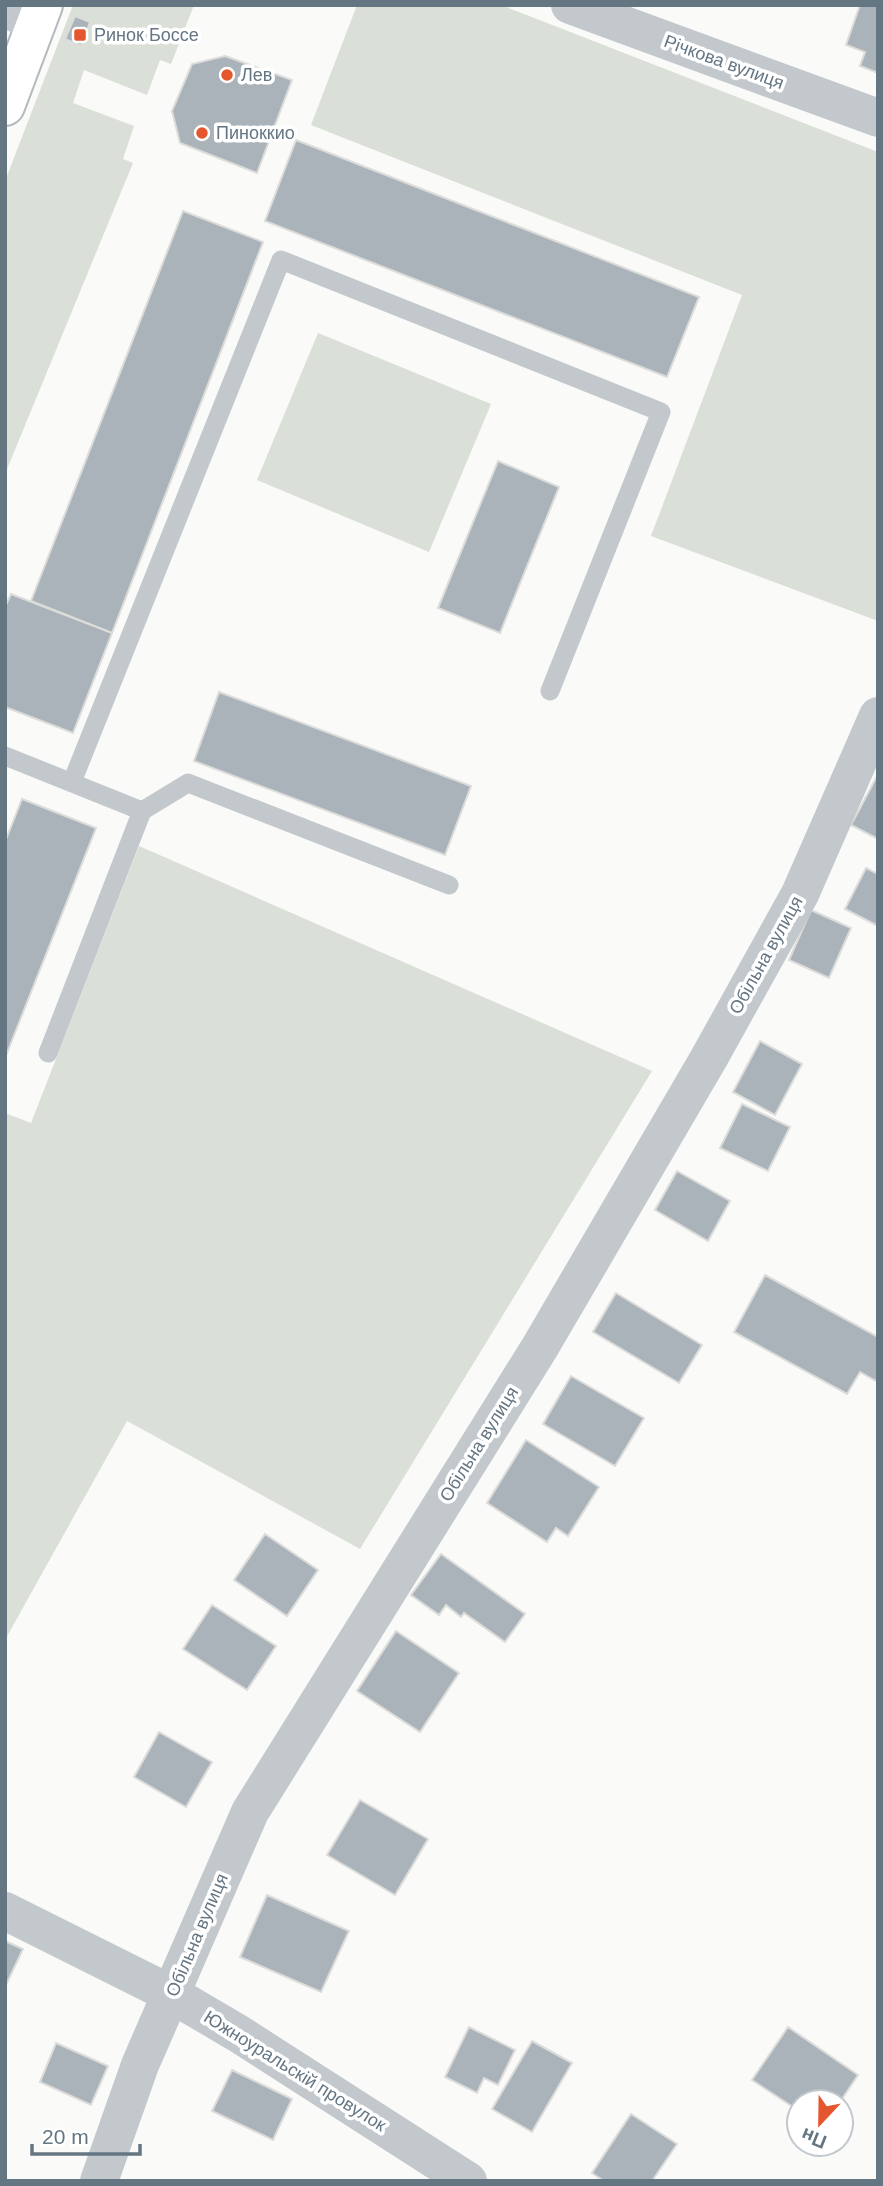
<svg xmlns="http://www.w3.org/2000/svg" width="883" height="2186" viewBox="0 0 883 2186" font-family="Helvetica,sans-serif">
  <style>
    .green { fill: #dadfd7 }
    .building { fill: #aab3b9; stroke: #dcdcda; stroke-width: 2 }
    .lines { fill: none; stroke-linecap: round; stroke-linejoin: round }
    .secondary-casing { stroke: #b3babf; stroke-width: 42 }
    .lane { stroke: #c3c8cc; stroke-width: 19 }
    .street { stroke: #c3c8cc; stroke-width: 38 }
    .secondary { stroke: #fff; stroke-width: 38 }
    .poi-dot { fill: #e4572e; stroke: #fff; stroke-width: 2.5 }
    .labels { text-anchor: middle; stroke-width: 7; stroke-linejoin: round; paint-order: stroke }
    .poi-label { font-size: 18px; fill: #657683; stroke: #fff; text-anchor: start }
    .street-label { font-size: 18px; fill: #657683; stroke: #fff }
  </style>
  <rect width="100%" height="100%" fill="#fafaf8"/>
  <!-- green -->
  <g class="green">
    <path d="M73,5H194L171,64L160,60L147,95L84,70L73,103L134,126L123,159L133,163L5,474V181Z"/>
    <path d="M357,5H501L878,152V621L651,536L742,295L311,125Z"/>
    <path d="M318,333L491,404L429,552L257,480Z"/>
    <path d="M139,846L652,1071L360,1549L127,1421L5,1640V1113L31,1123Z"/>
  </g>
  <!-- building -->
  <g class="building">
    <path d="M860,5H878V73L860,66L865,52L846,45Z"/>
    <path d="M75,16L90,22L81,46L65,39Z"/>
    <path d="M225,56L292,80L257,173L180,143L172,111L192,64Z"/>
    <path d="M296,140L699,297L667,377L265,221Z"/>
    <path d="M183,211L263,242L112,633L31,601Z"/>
    <path d="M498,461L559,487L500,633L438,608Z"/>
    <path d="M11,594L112,633L73,733L5,707V607Z"/>
    <path d="M219,692L471,786L445,855L194,761Z"/>
    <path d="M876,778L878,779V839L851,825Z"/>
    <path d="M22,799L96,828L5,1058V842Z"/>
    <path d="M866,868L878,874V926L845,909Z"/>
    <path d="M811,910L851,928L829,978L789,960Z"/>
    <path d="M760,1041L802,1064L775,1115L733,1092Z"/>
    <path d="M742,1104L790,1127L768,1171L720,1148Z"/>
    <path d="M677,1171L730,1201L708,1241L655,1210Z"/>
    <path d="M765,1275L878,1337V1377L876,1381L860,1372L847,1394L734,1332Z"/>
    <path d="M616,1293L702,1345L679,1383L593,1332Z"/>
    <path d="M571,1376L644,1418L615,1466L543,1424Z"/>
    <path d="M526,1440L599,1487L568,1536L556,1528L547,1542L487,1503Z"/>
    <path d="M265,1534L318,1570L287,1616L234,1580Z"/>
    <path d="M441,1554L525,1614L505,1642L464,1613L461,1617L446,1605L439,1615L411,1595Z"/>
    <path d="M212,1605L276,1646L247,1690L183,1649Z"/>
    <path d="M396,1631L459,1673L420,1732L357,1691Z"/>
    <path d="M159,1732L212,1762L186,1807L134,1777Z"/>
    <path d="M360,1800L428,1839L395,1895L327,1855Z"/>
    <path d="M267,1895L349,1931L321,1992L240,1957Z"/>
    <path d="M5,1941L23,1949L5,1987Z"/>
    <path d="M469,2027L515,2050L498,2085L484,2078L477,2093L445,2077Z"/>
    <path d="M788,2027L858,2075L840,2102H799V2111L752,2080Z"/>
    <path d="M532,2041L572,2063L532,2132L492,2109Z"/>
    <path d="M56,2043L108,2066L91,2105L40,2082Z"/>
    <path d="M232,2070L292,2099L273,2140L212,2111Z"/>
    <path d="M631,2114L677,2144L652,2181H604L592,2173Z"/>
  </g>
  <g class="lines">
    <!-- secondary casing -->
    <g class="secondary-casing">
      <path id="secondary" d="M5,106L43,5"/>
    </g>
    <!-- lane -->
    <g class="lane">
      <path d="M5,756L142,811L48,1053"/>
      <path d="M72,782L281,260L661,412L550,691"/>
      <path d="M142,811L188,783L449,885"/>
    </g>
    <!-- street -->
    <g class="street">
      <path d="M570,5L878,118"/>
      <path d="M5,9L37,22"/>
      <path d="M5,1911L171,1994L239,2034L468,2181"/>
      <path d="M99,2181L140,2065L250,1812L540,1347L709,1058L800,894L878,716"/>
    </g>
    <!-- secondary -->
    <use href="#secondary" class="secondary"/>
  </g>
  <!-- markers -->
  <g class="poi-dot">
    <rect x="73" y="28" width="14" height="14" rx="3.5"/>
    <circle cx="227" cy="75" r="7"/>
    <circle cx="202" cy="133" r="7"/>
  </g>
  <g class="labels">
    <!-- poi labels -->
    <g class="poi-label">
      <text x="94" y="41">Ринок Боссе</text>
      <text x="241" y="81">Лев</text>
      <text x="216" y="139">Пиноккио</text>
    </g>
    <!-- street labels -->
    <g class="street-label">
      <text transform="translate(724 62) rotate(20)" y="6">Річкова вулиця</text>
      <text transform="translate(766 955) rotate(-61)" y="6">Обільна вулиця</text>
      <text transform="translate(479 1444) rotate(-58)" y="6">Обільна вулиця</text>
      <text transform="translate(197 1935) rotate(-67)" y="6">Обільна вулиця</text>
      <text transform="translate(295 2071) rotate(32)" y="6">Южноуральскій провулок</text>
    </g>
  </g>
  <!-- border -->
  <rect width="883" height="2186" fill="none" stroke="#657683" stroke-width="14"/>
  <!-- north arrow -->
  <g transform="translate(820 2123) rotate(202)"><circle r="33" fill="#ffffff" stroke="#c1c8cd" stroke-width="2"/>
  <path d="M0-5L12 26L0 18L-12 26Z" fill="#e4572e"/>
  <text y="-10" font-size="19" font-weight="bold" text-anchor="middle" fill="#657683">Пн</text>
  </g>
  <!-- scale -->
  <path d="M32 2144v10h108v-10" fill="none" stroke="#657683" stroke-width="3.5"/>
  <text x="42" y="2144" font-size="21" fill="#657683" stroke="#ffffff" stroke-width="5" paint-order="stroke">20 m</text>
</svg>
